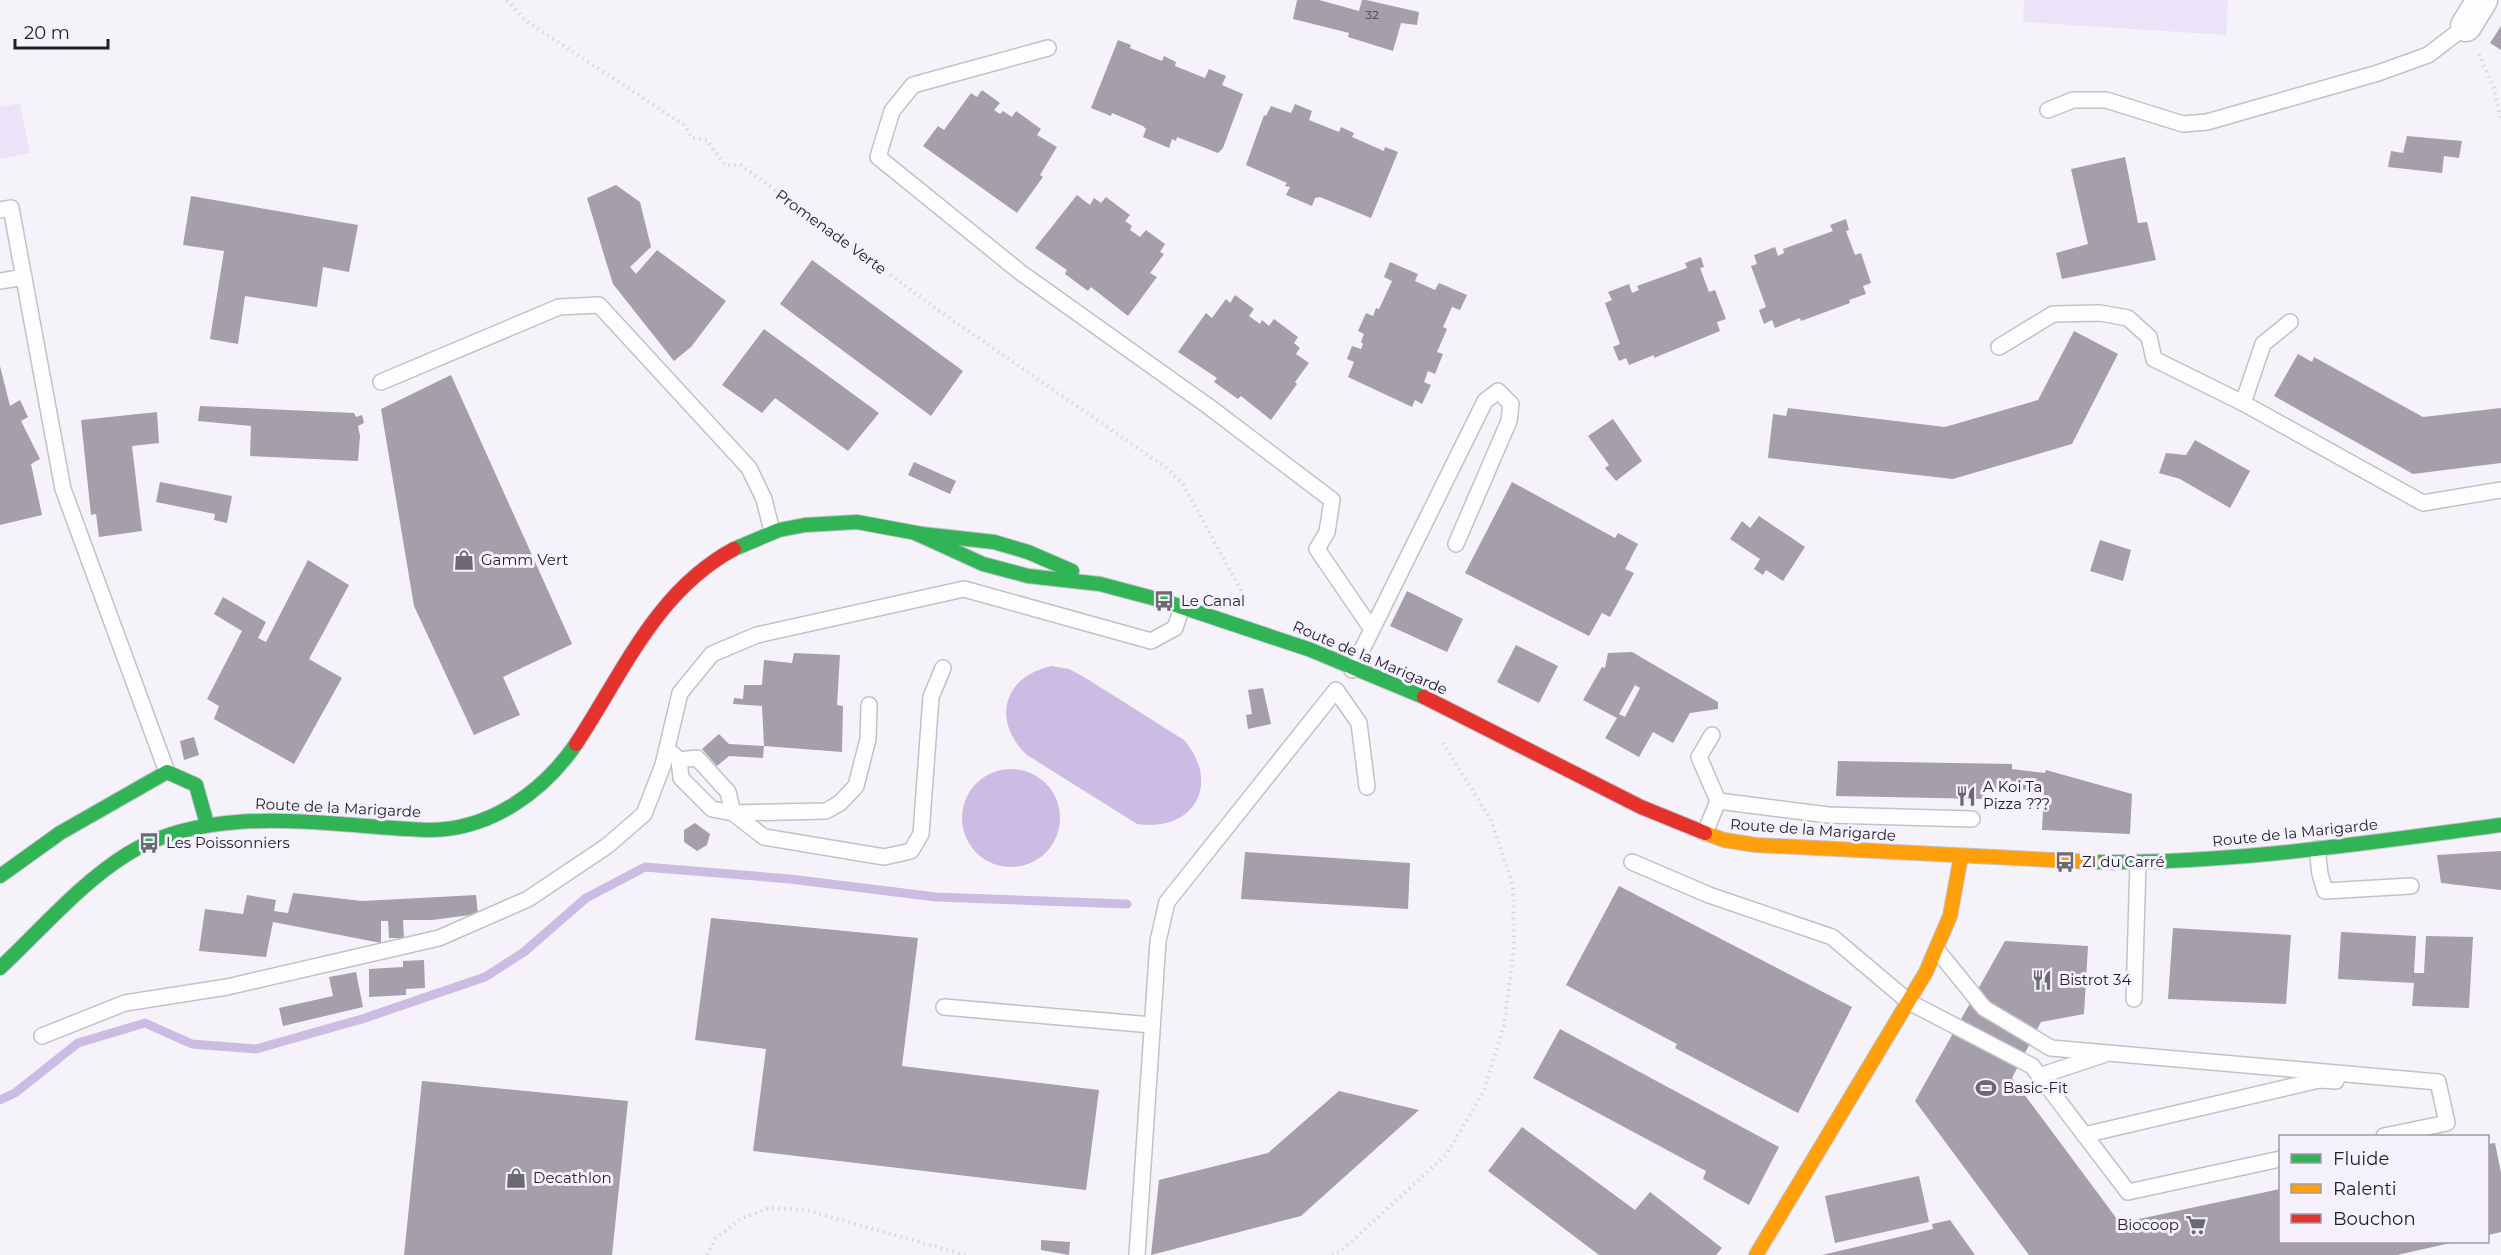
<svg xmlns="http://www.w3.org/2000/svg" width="2501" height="1255" viewBox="0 0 2501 1255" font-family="Montserrat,sans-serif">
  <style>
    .green { fill: #ebe3f8 }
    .water { fill: #ccbce3 }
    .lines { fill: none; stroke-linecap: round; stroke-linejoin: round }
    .stream { stroke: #ccbce3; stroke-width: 9 }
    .building { fill: #a49fab; fill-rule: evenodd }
    .lane-casing { stroke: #c3c0c8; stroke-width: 18 }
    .street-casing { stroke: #c3c0c8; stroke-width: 33 }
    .fast-casing { stroke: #c3c0c8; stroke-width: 16 }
    .slow-casing { stroke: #c3c0c8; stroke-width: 16 }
    .jam-casing { stroke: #c3c0c8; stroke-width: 16 }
    .path { stroke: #d7d6d9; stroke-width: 4; stroke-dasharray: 1.5 4.5; stroke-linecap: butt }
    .lane { stroke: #fefdfe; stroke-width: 15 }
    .street { stroke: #fefdfe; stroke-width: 30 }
    .fast { stroke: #30b455; stroke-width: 14 }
    .slow { stroke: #ff9f0a; stroke-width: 14 }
    .jam { stroke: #e5322d; stroke-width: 14 }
    .labels { text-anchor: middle; stroke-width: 6; stroke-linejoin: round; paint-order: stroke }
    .number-label { font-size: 12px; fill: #423e49 }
    .street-label { font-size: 15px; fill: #221e28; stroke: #f4f0fc }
    .poi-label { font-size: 15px; fill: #221e28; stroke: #f4f0fc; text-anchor: start }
  </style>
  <rect width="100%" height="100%" fill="#f5f3f9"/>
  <!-- green -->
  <g class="green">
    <path d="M2024,0H2228L2226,35L2023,22Z"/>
    <path d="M20,103L30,153L0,159V107Z"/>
  </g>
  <!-- water -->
  <g class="water">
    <path d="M1052,666L1069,669L1084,677L1184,740C1222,784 1193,833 1137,824L1027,755C991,721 1003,676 1052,666Z"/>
    <circle cx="1011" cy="818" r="49"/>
  </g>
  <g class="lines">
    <!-- stream -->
    <path class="stream" d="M0,1100L15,1093L78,1043L145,1023L192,1044L256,1049L362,1019L485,977L524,952L586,898L645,867L790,879L936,897L1127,904"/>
  </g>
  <!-- building -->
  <g class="building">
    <path d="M1297,0H1319L1359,11L1362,0H1366L1419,12L1417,25L1401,23L1393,51L1348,37L1349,33L1293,19Z"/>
    <path d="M2501,26V50L2490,43Z"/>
    <path d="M1118,40L1131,45L1130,48L1162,61L1164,56L1176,62L1175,66L1205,78L1209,69L1226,76L1222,85L1243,94L1223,148L1218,153L1177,137L1176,141L1172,139L1169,148L1143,137L1146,129L1143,126L1112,113L1111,116L1091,108Z"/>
    <path d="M982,90L1000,103L994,110L1000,114L1003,111L1012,117L1016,111L1041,129L1037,135L1057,147L1040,175L1043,177L1017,213L923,146L938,126L944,130L971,93L977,97Z"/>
    <path d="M1295,104L1312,111L1309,120L1339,132L1341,127L1354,133L1352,137L1384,151L1385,147L1398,152L1371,218L1320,197L1315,198L1312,206L1286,195L1290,187L1285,186L1287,183L1246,165L1264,115L1266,116L1271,106L1291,113Z"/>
    <path d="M2407,136L2462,141L2459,158L2444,156L2442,173L2388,167L2391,151L2403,153Z"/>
    <path d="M2125,157L2138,223L2147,222L2156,260L2062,279L2056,253L2088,244L2071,169Z"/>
    <path d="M616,185L640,202L651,247L630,267L636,274L657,250L726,301L691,347L674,361L613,284L604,255L587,198Z"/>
    <path d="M1077,195L1090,205L1094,198L1101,203L1106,197L1130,215L1125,221L1132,226L1130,230L1140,237L1146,230L1165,244L1160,252L1164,254L1150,273L1157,277L1128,316L1091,287L1088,291L1065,274L1067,270L1035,248Z"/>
    <path d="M191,196L358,225L349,272L323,267L317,307L245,296L238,344L210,339L224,251L183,245Z"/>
    <path d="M1846,219L1849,230L1846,231L1855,255L1861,253L1871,283L1863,286L1866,294L1849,300L1850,303L1801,321L1800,318L1775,328L1772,320L1764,324L1759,310L1766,307L1751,266L1757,264L1754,255L1775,247L1778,256L1784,253L1783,249L1833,231L1830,225Z"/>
    <path d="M1701,257L1704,267L1700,268L1709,292L1715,290L1726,319L1717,322L1720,331L1654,358V355L1629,365L1626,358L1619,361L1613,347L1620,344L1605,303L1612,300L1608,292L1629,284L1632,293L1639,290L1637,286L1687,268L1685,263Z"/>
    <path d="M812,260L963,371L931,416L780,304Z"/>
    <path d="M1390,262L1418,274L1415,281L1435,290L1439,283L1467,295L1460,310L1452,307L1443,327L1447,329L1437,352L1443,354L1435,374L1428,371L1424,382L1431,385L1422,404L1415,400L1412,407L1348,377L1354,362L1347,359L1352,346L1361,349L1363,344L1361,342L1364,334L1358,331L1366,313L1373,316L1376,308L1379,309L1392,281L1384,277Z"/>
    <path d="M1235,295L1254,309L1249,316L1260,324L1262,320L1269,326L1274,319L1298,337L1294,343L1300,348L1296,354L1309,363L1295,382L1297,384L1271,420L1241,396L1238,399L1214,382L1217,378L1178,352L1206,313L1212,318L1226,299L1230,303Z"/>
    <path d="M764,329L879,413L848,451L775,398L762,413L722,385Z"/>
    <path d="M2074,331L2118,354L2072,444L1953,479L1768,458L1773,414L1786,416L1788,408L1945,427L2038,400Z"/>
    <path d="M2298,354L2312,362L2314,357L2423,417L2501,408V463L2413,474L2274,396Z"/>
    <path d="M0,366L10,406L20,400L28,417L21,421L40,459L31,464L42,515L0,525Z"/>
    <path d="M451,375L572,644L503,677L520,715L474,735L414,606L381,409Z"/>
    <path d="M200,406L354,413L356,417L362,415L364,423L358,426L360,436L358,461L250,456L251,426L198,421Z"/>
    <path d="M157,412L159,443L132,446L142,531L99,537L96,514L91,515L81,420Z"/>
    <path d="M1613,419L1642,461L1616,481L1605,468L1609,465L1588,436Z"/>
    <path d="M2195,440L2250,471L2230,508L2180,479L2159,473L2166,453L2186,455Z"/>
    <path d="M914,462L956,481L950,494L908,475Z"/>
    <path d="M160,482L232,496L227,523L214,520L215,514L156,502Z"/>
    <path d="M1512,482L1615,538L1618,533L1638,544L1625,569L1634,573L1610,617L1602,613L1589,636L1465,573Z"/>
    <path d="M1759,516L1805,547L1783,581L1766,570L1763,575L1754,569L1760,559L1730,539L1742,521L1750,528Z"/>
    <path d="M2100,540L2131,550L2123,581L2090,571Z"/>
    <path d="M308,560L349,585L309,659L342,678L294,764L214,719L219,706L207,699L242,631L214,614L223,597L266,622L258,638L266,642Z"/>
    <path d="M1407,591L1463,619L1447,652L1390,626Z"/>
    <path d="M1516,645L1558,666L1539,703L1497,682Z"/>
    <path d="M1632,652L1718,702V709L1690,713L1673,743L1653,732L1639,757L1605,738L1617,718L1583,700L1602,667L1605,668L1608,653ZM1635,685L1640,688L1625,717L1619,714Z"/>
    <path d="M794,653L840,655L837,705L843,706L842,752L764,746L762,706L733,704L734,698L743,699L744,685H762L764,660L792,663Z"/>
    <path d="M1263,688L1271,724L1248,729L1246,715L1252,714L1248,690Z"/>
    <path d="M719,734L729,744L764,746L763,758L729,756L717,766L702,749Z"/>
    <path d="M194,737L199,755L184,760L180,741Z"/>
    <path d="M1838,761L2012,764V769L2045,773L2046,770L2132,794L2130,834L2042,830L2044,790L1986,789L1985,799L1836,796Z"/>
    <path d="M695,823L710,834L707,845L697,851L684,842V830Z"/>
    <path d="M2501,851V890L2441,883L2437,855Z"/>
    <path d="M1245,852L1410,863L1408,909L1241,899Z"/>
    <path d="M1619,886L1852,1007L1798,1113L1675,1048L1677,1044L1566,985Z"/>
    <path d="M293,893L362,901L476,895L478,914L432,920H403L404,938H389L388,921H381V943L273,922L266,957L199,951L205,909L243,914L247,895L276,900L274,911L288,913Z"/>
    <path d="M711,918L918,938L902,1066L1099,1090L1086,1190L753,1151L766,1049L695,1040Z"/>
    <path d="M2173,928L2291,935L2286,1004L2168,999Z"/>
    <path d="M2341,932L2416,936L2414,973H2424L2426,936L2473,937L2469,1008L2412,1006L2414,983L2338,979Z"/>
    <path d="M2005,941L2088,946L2084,1014L2041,1022L2012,1078L2120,1223L2280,1189V1242H2455L2397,1255H2029L1915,1101Z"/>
    <path d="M424,960L425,988L406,989V995L369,997V969L403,967V961Z"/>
    <path d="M356,972L363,1007L283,1026L279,1008L333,996L329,977Z"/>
    <path d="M1560,1029L1779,1147L1749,1205L1703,1179L1706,1171L1533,1078Z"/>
    <path d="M422,1081L628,1101L612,1255H404Z"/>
    <path d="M1339,1091L1419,1110L1301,1216L1151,1255L1159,1180L1268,1153Z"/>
    <path d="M1522,1127L1635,1210L1650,1192L1722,1248L1716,1255H1599L1488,1171Z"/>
    <path d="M2495,1143L2501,1173V1232L2488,1235V1144Z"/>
    <path d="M1919,1176L1929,1222L1835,1243L1825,1196Z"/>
    <path d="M1950,1220L1975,1255H1822L1933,1229L1932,1224Z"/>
    <path d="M1041,1240L1070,1242L1069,1255L1041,1250Z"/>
  </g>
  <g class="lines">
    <!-- lane casing -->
    <g class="lane-casing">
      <g id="lane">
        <path d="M1048,48L913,85L892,111L878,157L1020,272L1208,406L1332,500L1327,532L1317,549L1371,628"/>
        <path d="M2048,110L2073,100H2106L2183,124L2207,122L2378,73L2428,55L2466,26"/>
        <path d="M0,210L11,208L63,489L167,772"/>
        <path d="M0,281L24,277"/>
        <path d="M1999,347L2053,314L2100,313L2128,318L2149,337L2154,359L2243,403L2423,503L2501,490"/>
        <path d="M381,382L559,307L599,305L749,468L764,499L772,531"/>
        <path d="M2243,403L2263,344L2290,322"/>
        <path d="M1352,670L1485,401L1498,391L1511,404L1509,421L1456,544"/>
        <path d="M1712,735L1699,757L1718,801"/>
        <path d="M673,754L679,760L681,778L712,809L733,813L826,811L840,803L856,786L868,739L869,705"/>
        <path d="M679,760L697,758L728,792L733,813L764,837L884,857L911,851L921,834L931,697L943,668"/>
        <path d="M1705,833L1718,801L1828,815L1972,819"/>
        <path d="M2317,849L2320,874L2325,891L2411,886"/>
        <path d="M1632,862L1709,895L1832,937L1909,1002L2032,1066L2128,1192L2280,1159"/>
        <path d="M1937,950L1984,1008L2051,1048L2438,1082L2447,1123L2384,1136"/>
        <path d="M2134,999L2138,863"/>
        <path d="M944,1007L1152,1025"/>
        <path d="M42,1036L125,1003L227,987L439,938L528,899L607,846L644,814L663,765L680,693L712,654L757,635L964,589L1151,641L1175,628L1182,607"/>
        <path d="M2039,1076L2103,1055"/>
        <path d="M2084,1135L2319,1080L2336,1081"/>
        <path d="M1137,1255L1158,941L1167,902L1336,690L1359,723L1367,787"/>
      </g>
    </g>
    <!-- street casing -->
    <g class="street-casing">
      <path id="street" d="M2466,26L2482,0"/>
    </g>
    <!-- fast casing -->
    <g class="fast-casing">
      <g id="fast">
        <path d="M915,533L983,564L1028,576L1100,584L1164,601L1311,650L1424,697"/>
        <path d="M734,549L779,530L805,525L857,522L922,534L994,542L1028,552L1072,571"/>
        <path d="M2093,862C2230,864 2365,843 2501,825"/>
        <path d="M0,876L60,833L167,772L196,785L207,824"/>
        <path d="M0,968C42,929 80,883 129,853C216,801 332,827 429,830C490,830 543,792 576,744"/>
      </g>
    </g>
    <!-- slow casing -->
    <g class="slow-casing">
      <g id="slow">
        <path d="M1705,833L1724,840L1756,845L2093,862"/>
        <path d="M1756,1255L1926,972L1950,916L1961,856"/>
      </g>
    </g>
    <!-- jam casing -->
    <g class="jam-casing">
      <g id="jam">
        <path d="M1424,697L1641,807L1705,833"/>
        <path d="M576,744C623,673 656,591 734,549"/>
      </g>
    </g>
    <!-- path -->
    <g class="path">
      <path d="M507,0L526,21L684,125L692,138L707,140L725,165H741L938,310L1165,467L1183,484L1243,594"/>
      <path d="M2479,54L2494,88L2501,121"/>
      <path d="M707,1255L716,1238L740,1219L769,1208L806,1210L965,1255"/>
      <path d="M1332,1255L1341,1251L1446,1155L1484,1091L1504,1025L1514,948L1513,886L1491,820L1443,743"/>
    </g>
    <!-- lane -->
    <use href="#lane" class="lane"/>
    <!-- street -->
    <use href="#street" class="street"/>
    <!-- fast -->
    <use href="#fast" class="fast"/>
    <!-- slow -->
    <use href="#slow" class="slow"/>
    <!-- jam -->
    <use href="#jam" class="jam"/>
  </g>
  <!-- icons -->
  <defs>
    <g id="shop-bare" transform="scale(1.62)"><path d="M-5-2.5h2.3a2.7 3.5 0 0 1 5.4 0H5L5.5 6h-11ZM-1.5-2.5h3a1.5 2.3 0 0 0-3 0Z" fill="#6c6971" stroke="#f4f0fc" stroke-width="2.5" paint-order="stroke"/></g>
    <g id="bus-bare" transform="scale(1.62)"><path d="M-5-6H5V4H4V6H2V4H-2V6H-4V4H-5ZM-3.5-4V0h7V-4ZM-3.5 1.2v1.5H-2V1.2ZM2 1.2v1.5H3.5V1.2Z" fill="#6c6971" stroke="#f4f0fc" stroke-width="2.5" paint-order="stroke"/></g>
    <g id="restaurant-bare" transform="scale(1.62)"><path d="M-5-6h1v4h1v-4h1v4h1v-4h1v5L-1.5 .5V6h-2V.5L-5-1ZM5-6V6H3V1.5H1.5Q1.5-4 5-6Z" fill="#6c6971" stroke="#f4f0fc" stroke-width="2.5" paint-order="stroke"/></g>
    <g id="stadium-bare" transform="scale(1.62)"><path d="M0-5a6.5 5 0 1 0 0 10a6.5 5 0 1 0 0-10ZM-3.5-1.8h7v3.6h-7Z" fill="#6c6971" stroke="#f4f0fc" stroke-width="2.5" paint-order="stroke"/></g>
    <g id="supermarket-bare" transform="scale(1.62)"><path d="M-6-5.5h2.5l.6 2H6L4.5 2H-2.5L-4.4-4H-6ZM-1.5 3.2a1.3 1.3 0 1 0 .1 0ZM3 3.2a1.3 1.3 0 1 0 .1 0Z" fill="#6c6971" stroke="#f4f0fc" stroke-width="2.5" paint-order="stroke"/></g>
  </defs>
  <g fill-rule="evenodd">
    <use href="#shop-bare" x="464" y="560"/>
    <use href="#bus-bare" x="1164" y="601"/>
    <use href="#restaurant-bare" x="1966" y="796"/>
    <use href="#bus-bare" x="149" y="843"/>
    <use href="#bus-bare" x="2065" y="862"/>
    <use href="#restaurant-bare" x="2042" y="980"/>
    <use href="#stadium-bare" x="1986" y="1088"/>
    <use href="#shop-bare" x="516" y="1178"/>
    <use href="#supermarket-bare" x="2196" y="1225"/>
  </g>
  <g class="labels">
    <!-- number labels -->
    <g class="number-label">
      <text x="1372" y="19">32</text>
    </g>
    <!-- street labels -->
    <g class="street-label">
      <text transform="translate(831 232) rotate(36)" y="5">Promenade Verte</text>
      <text transform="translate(1370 658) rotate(23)" y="5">Route de la Marigarde</text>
      <text transform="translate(338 808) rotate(3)" y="5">Route de la Marigarde</text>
      <text transform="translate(1813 830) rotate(4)" y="5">Route de la Marigarde</text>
      <text transform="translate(2295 833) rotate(-6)" y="5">Route de la Marigarde</text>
    </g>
    <!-- poi labels -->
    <g class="poi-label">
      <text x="481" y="565">Gamm Vert</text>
      <text x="1181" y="606">Le Canal</text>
      <text x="1983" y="792">A Koi Ta<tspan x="1983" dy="17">Pizza ???</tspan></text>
      <text x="166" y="848">Les Poissonniers</text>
      <text x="2082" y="867">ZI du Carré</text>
      <text x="2059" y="985">Bistrot 34</text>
      <text x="2003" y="1093">Basic-Fit</text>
      <text x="533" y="1183">Decathlon</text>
      <text x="2179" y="1230" text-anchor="end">Biocoop</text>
    </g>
  </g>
  <!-- legend -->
  <rect x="2279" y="1135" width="210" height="108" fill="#f4f0fc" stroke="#a09ca7" stroke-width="1.5"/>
  <rect x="2291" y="1154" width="30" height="9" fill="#30b455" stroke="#a09ca7" stroke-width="1.5"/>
  <text x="2333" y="1165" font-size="18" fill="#221e28">Fluide</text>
  <rect x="2291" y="1184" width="30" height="9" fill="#ff9f0a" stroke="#a09ca7" stroke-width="1.5"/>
  <text x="2333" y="1195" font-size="18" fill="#221e28">Ralenti</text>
  <rect x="2291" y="1214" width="30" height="9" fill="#e5322d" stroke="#a09ca7" stroke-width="1.5"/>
  <text x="2333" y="1225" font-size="18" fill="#221e28">Bouchon</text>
  <!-- scale -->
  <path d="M15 39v9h93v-9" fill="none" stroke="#221e28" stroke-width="3"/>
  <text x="24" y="39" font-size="18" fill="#221e28" stroke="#f4f0fc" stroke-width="4.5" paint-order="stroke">20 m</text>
</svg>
